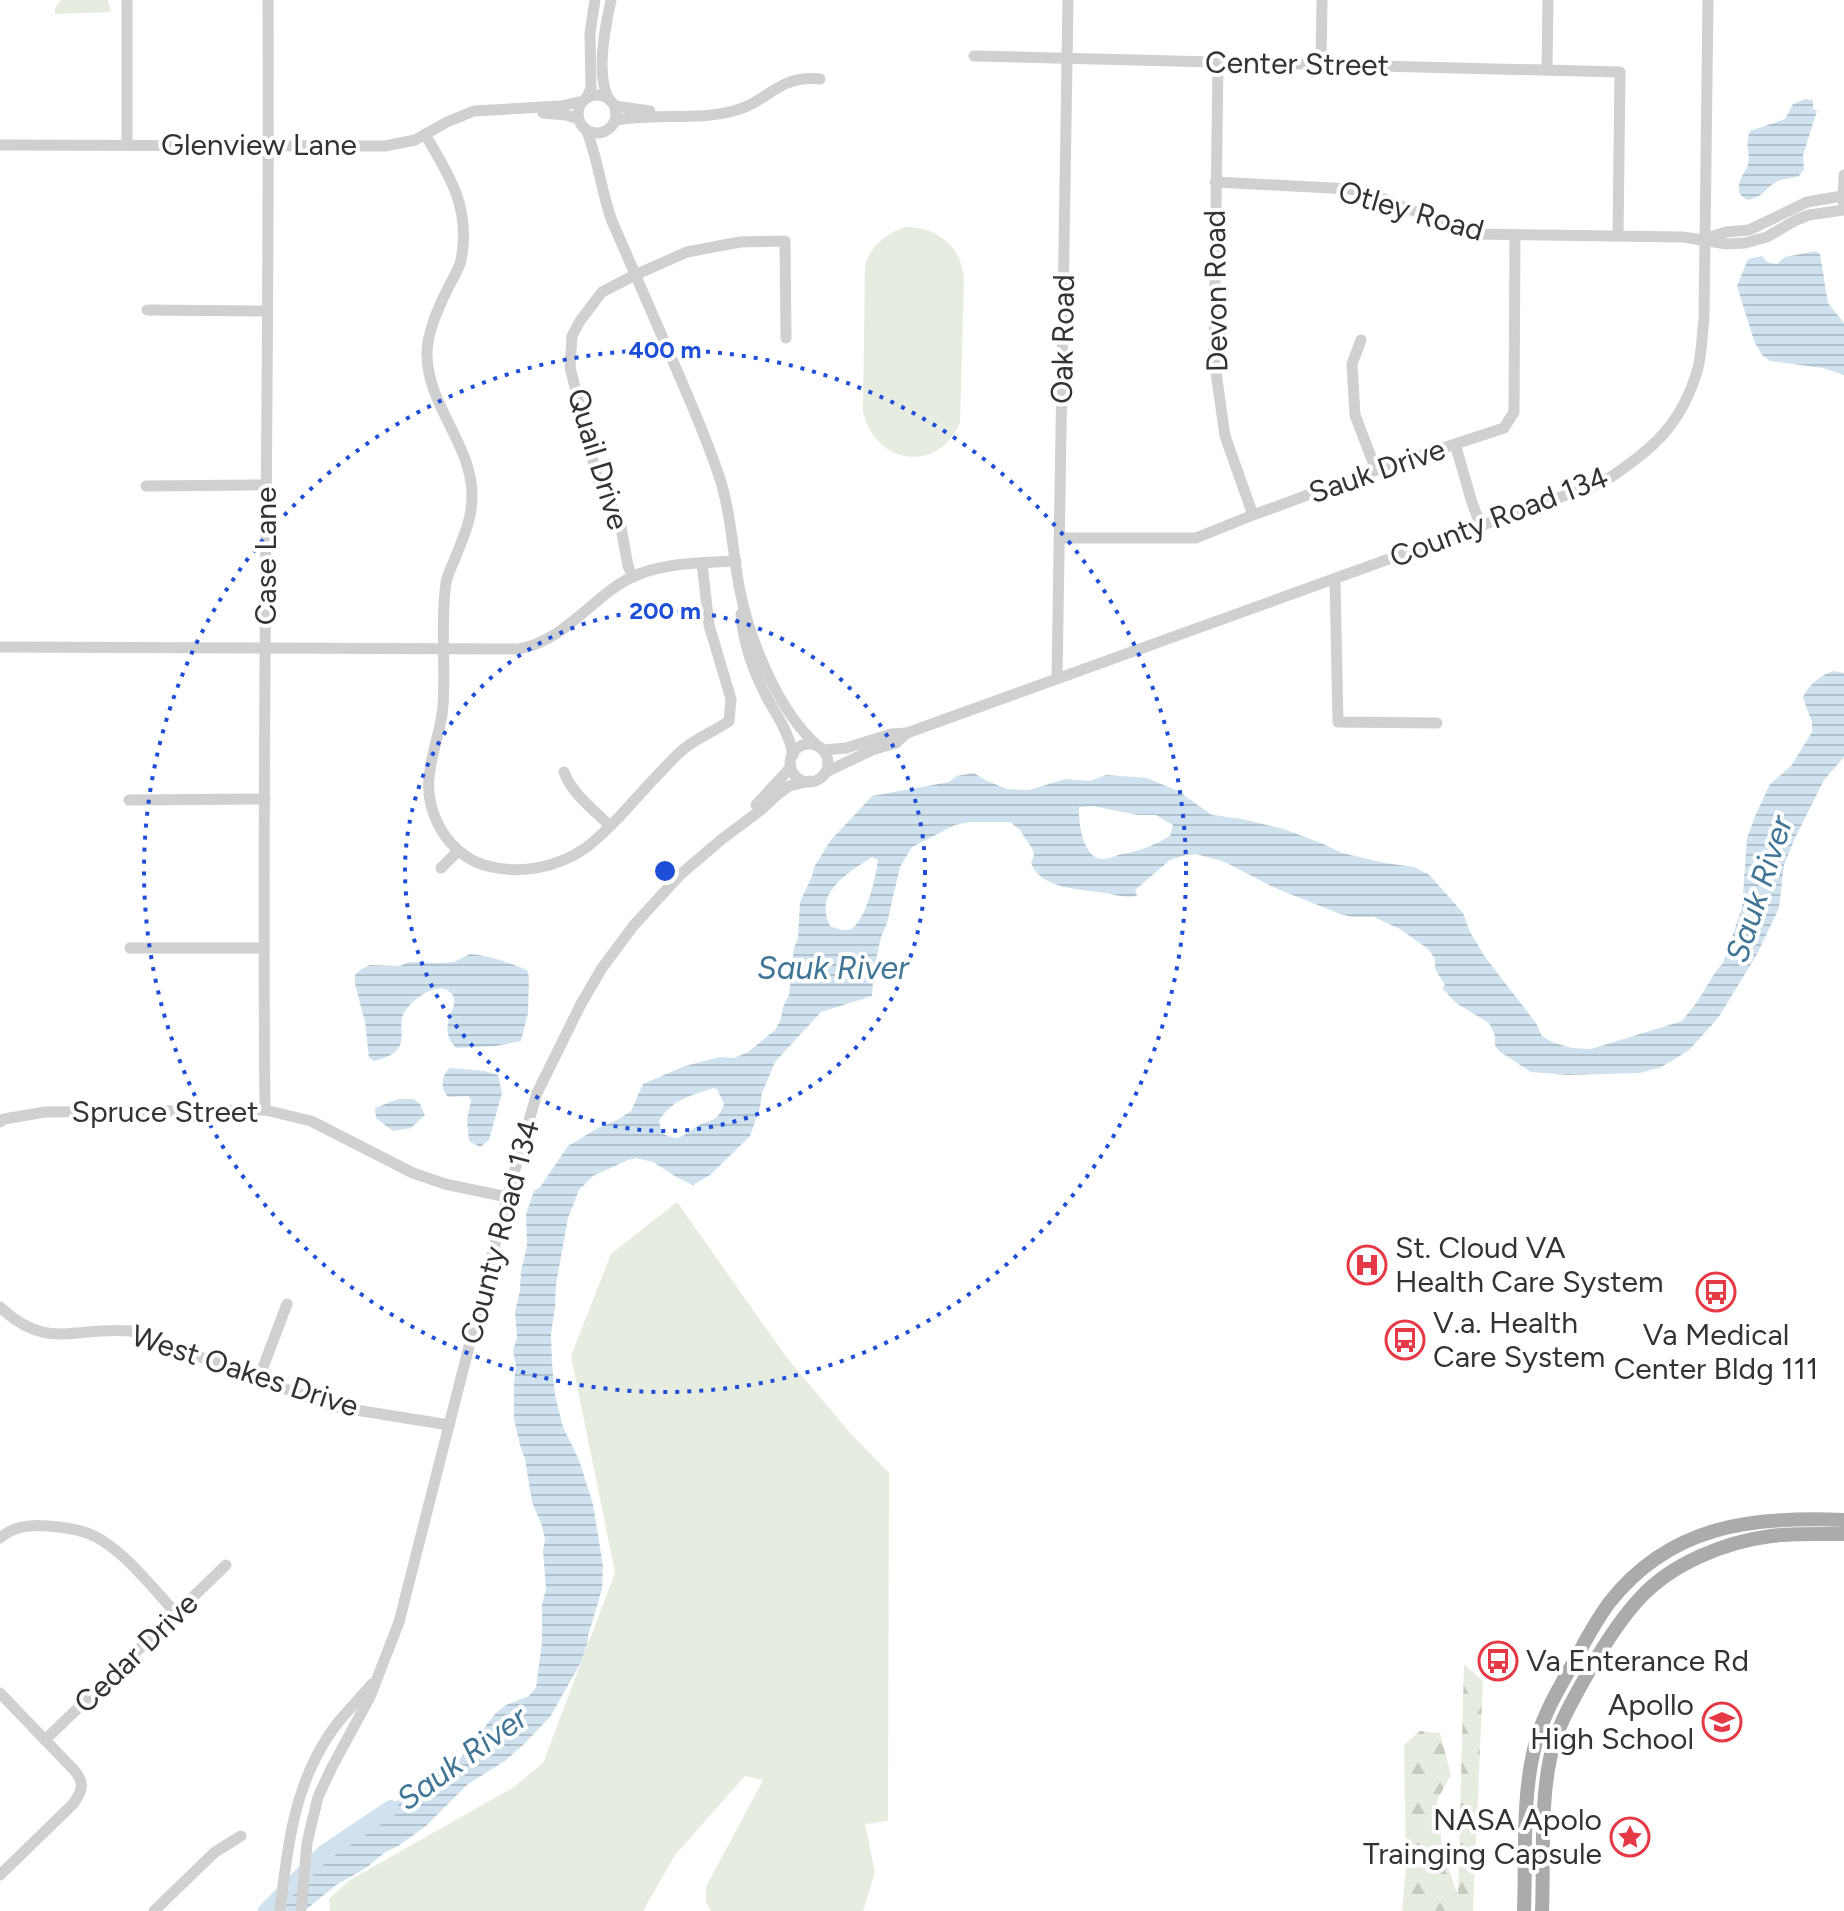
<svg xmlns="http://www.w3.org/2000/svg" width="1844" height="1911" viewBox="0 0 1844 1911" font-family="Figtree,sans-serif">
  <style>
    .green { fill: #e6ecdf }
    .forest { fill: url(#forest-firs) }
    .water { fill: url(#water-rules); fill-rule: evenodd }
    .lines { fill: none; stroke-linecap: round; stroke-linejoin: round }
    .river { stroke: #cfe2ee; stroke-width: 16 }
    .minor { stroke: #d0d0d0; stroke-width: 11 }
    .major { stroke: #ababab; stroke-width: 14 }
    .ring { fill: none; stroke: #1d4ed8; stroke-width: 4; stroke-dasharray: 4 8 }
    .labels { text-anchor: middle; stroke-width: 8; stroke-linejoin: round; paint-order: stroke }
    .street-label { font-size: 30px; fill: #333; stroke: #fff }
    .poi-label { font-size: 30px; fill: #333; stroke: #fff; text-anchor: start }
    .water-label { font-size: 32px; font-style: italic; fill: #3f7597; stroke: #fff }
    .centre { fill: #1d4ed8; stroke: #fff; stroke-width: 4 }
    .ring-label { font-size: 24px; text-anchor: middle; font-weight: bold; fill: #1d4ed8; stroke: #fff; stroke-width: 8; stroke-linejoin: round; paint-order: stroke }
  </style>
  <defs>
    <pattern id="forest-firs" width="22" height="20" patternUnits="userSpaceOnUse" patternTransform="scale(2)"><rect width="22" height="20" fill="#e6ecdf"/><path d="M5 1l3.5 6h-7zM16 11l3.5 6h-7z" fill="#c6cbc0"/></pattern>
    <pattern id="water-rules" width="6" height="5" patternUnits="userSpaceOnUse" patternTransform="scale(2)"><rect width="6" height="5" fill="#cfe2ee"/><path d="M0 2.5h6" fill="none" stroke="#b2c2cd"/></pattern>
  </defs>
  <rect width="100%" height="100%" fill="#fff"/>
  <!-- green -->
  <g class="green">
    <path d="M61,0H108L111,12L55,14V8Z"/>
    <path d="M906,227C937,227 962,247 964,279L960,423C937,475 874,464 863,411L865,264C872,244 887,233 906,227Z"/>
    <path d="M677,1202L787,1358L852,1435L889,1473L888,1821L865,1824L875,1872L863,1911H711L706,1902V1887L763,1780L745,1776L675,1855L643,1911H330L329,1899L350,1880L514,1787L543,1763L615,1573L571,1356L611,1254Z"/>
  </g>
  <!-- forest -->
  <path class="forest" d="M1464,1664L1483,1681L1473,1911H1402L1406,1867L1404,1745L1420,1731L1440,1733L1451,1775L1437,1800L1442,1849L1458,1896Z"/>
  <!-- water -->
  <g class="water">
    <path d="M1805,99L1813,100V109L1817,111L1803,155L1804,169L1799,176C1792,179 1784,178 1778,181C1765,187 1766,196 1748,200C1744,198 1740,196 1739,191C1737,181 1745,173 1748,165C1751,152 1744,146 1750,131L1785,119L1793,104Z"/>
    <path d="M1816,251L1820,254L1828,303L1844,323V375L1823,368L1770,361L1762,355L1754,341L1737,286L1748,259L1762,256L1767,262L1777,264L1785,257Z"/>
    <path d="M1834,671L1844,673V757L1824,780L1794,840L1784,865L1779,908L1756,956L1718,1018L1689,1050L1675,1059L1661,1067L1640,1073L1567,1075L1531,1072L1499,1051L1495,1045V1036L1489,1023L1456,1003L1442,988L1445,985L1435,969V959L1428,949L1400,929L1374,917H1352L1340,914L1275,888L1225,862L1196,854L1186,855L1170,860L1135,890L1137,896C1125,898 1117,895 1105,893C1082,889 1041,890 1031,863L1034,856L1033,850L1020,830L1010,822H970L955,825L912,847L900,867L887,923L881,937L874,969L872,996L821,1012L775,1062L762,1093L760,1107L750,1136L710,1175L693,1185L678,1178L653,1162L636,1158L628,1160L593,1176L579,1190L568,1218L556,1284L555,1307L551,1334L552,1363L555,1395L563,1427L579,1460L593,1504L603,1566L602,1589L588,1636V1642L581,1662L550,1717L522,1746L505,1761L468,1784L426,1826L398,1846L384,1853L366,1868L336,1885L304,1911H257L274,1894L292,1880L346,1847L382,1811L415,1788L432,1770L459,1760L495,1714L506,1705L529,1696L536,1688L542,1642V1605L546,1589L543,1551L545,1539L542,1526L532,1502L525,1459L520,1445L514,1419V1383L516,1365L513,1351L517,1337L515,1312L520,1290L521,1271L527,1246L526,1214L534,1191L540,1187L568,1146L598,1128L619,1119L631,1111L643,1084L685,1066L720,1057L734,1058L748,1052L775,1030L781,1019L783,1007L789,995L794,948L798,938L800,902L812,876L814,867L831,840L872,796L949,782L957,776L974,773L985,780L1007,789L1029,790L1065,779L1090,781L1106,775L1147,778L1178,791L1212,815L1242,819L1284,829L1321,843L1342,853L1385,863L1414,867L1428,874L1434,880L1463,913L1470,932L1485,957L1536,1023L1542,1036L1552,1042L1572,1048L1591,1049L1682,1021L1697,1002L1716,971L1723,963L1742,908L1747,838L1756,814L1770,784L1791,766L1812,732V722L1803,698C1807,686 1822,674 1834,671ZM1093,806L1137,815H1156L1173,825L1170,836C1155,845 1140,851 1122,854C1116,855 1110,859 1104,859C1083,861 1078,821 1079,807ZM872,857L878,860C876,877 867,915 854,927C847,933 837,929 830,926C828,921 826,917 826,912C822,887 854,869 872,857ZM713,1088L717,1089L724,1104C717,1124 711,1118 696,1127C681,1136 680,1143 662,1133L659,1121C672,1099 691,1096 713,1088Z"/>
    <path d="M470,954C487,955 511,963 527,970L529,977L528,1013L521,1041L496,1046L456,1048C435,1025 460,1009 453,996C441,976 409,1001 403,1015C399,1024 404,1036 400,1045C395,1056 384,1058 374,1061L369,1058L365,1022L355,984V975L360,970L370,965L400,966L409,962L438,963L454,962Z"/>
    <path d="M450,1068L485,1071L498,1075L502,1093L489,1140L480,1147L469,1141L467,1120L471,1100L468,1096L448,1097C440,1088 441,1075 450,1068Z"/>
    <path d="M398,1099H414L420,1104L425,1115L411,1128L393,1131L376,1118L375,1108Z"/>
  </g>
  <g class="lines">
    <!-- river -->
    <path class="river" d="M266,1911L324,1853L391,1808"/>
    <!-- minor -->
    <g class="minor">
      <path d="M127,2V145"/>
      <path d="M974,56L1620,72L1618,236"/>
      <path d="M1218,62L1214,358L1225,436L1253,515"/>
      <path d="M1321,64L1322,0"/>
      <path d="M1547,70L1548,0"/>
      <circle cx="597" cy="114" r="19"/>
      <path d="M587,97L591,88L590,33L595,0"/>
      <path d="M608,98C596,72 605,28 611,0"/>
      <path d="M615,106L650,111"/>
      <path d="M543,113L566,115L579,119"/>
      <path d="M615,121C627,117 639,118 652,117C678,116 708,118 733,111C769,102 777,75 820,79"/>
      <path d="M586,129C598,158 601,191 612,221C633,270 654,318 675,366C690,401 706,437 718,473C731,510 732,548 739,586C749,639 778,712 819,747"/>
      <path d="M425,134C447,173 467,200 463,246C462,252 462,259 460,264C457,272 453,279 449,286C439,307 427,331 427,354C427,406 473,445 472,497C472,520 462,540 454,561C451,568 447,576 446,583C440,623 446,665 443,705C442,727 433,747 430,770C422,811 449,859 492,867C522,874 558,867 584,849C597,840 609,827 620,816C639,795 658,774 678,754C693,739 712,733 729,721L731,699L709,625L702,563"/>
      <path d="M0,145L385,146L415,140L447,122L474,111L561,106L583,101"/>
      <path d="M1215,182L1350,189L1382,198L1470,234L1683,237L1727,244L1745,243L1767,237L1796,220L1809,215L1844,210"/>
      <path d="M1843,202L1844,175"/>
      <path d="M1704,239L1726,232L1749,230L1807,202L1842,196"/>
      <path d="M147,310L267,311"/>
      <path d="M1361,340L1352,364L1355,415L1376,470"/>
      <path d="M1455,444L1471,499L1480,525"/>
      <path d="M146,486L267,485"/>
      <path d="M1059,538H1196L1253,515L1376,470L1504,428L1514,412L1515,236"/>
      <path d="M633,577L628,566L620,522L598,481L570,367L572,336L580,321L602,292L635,275L687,252L740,242L785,241L786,338"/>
      <path d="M1335,580L1338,722L1437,723"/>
      <path d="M741,614C743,644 753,671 767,698C778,717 789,733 793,755"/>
      <path d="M0,647L518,649C566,641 591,597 632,577C664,562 702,563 736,561"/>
      <path d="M1057,678L1068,0"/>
      <circle cx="809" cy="763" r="19"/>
      <path d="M823,750L846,748L891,734L907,733L1605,481C1652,450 1682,425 1698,368C1702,352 1702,334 1704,318L1708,0"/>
      <path d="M564,772C572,794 594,810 610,826"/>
      <path d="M826,772L872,750L896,743L907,733"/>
      <path d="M129,800L265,799"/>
      <path d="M756,805L791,767"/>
      <path d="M441,868L458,851"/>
      <path d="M130,948H263"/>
      <path d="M265,1110C261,741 270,371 268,1"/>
      <path d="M0,1122L4,1119L45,1112L265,1110L311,1121L413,1173L445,1184L507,1197"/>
      <path d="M0,1307C48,1352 75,1326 131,1331L331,1406L449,1425"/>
      <path d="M259,1378L287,1304"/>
      <path d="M0,1538C12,1527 31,1524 47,1526C59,1527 72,1528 84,1532C118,1542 152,1588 177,1614"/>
      <path d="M0,1693L74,1770C85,1783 83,1790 73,1804L0,1875"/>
      <path d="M45,1740L226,1565"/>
      <path d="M154,1911L215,1852L241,1836"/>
      <path d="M280,1911C287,1848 294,1785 331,1732C343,1714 359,1700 372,1684"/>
      <path d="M301,1911L307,1843L318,1797L332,1767L370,1697L399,1622L507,1197L537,1093L581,1004L602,968L634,925L681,874L722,839L761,810L778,794L789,786L810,781"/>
    </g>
    <!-- major -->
    <g class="major">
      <path d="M1524,1911C1526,1860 1522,1804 1533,1754C1540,1719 1558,1690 1575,1660C1585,1641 1596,1621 1609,1603C1670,1525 1752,1516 1844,1520"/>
      <path d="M1542,1911C1544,1863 1540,1806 1550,1759C1556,1727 1573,1700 1589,1671C1604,1645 1620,1619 1641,1597C1673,1563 1725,1542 1771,1536C1795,1533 1820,1534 1844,1534"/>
    </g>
  </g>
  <!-- distance rings -->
  <g class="ring">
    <circle cx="665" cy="871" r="260"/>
    <circle cx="665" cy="871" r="521"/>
  </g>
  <!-- icons -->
  <defs>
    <g id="hospital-ring" transform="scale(2)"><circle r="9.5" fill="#fff" stroke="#e63946" stroke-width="1.5"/><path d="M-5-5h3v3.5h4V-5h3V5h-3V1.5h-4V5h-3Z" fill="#e63946"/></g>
    <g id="bus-ring" transform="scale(2)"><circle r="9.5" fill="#fff" stroke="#e63946" stroke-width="1.5"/><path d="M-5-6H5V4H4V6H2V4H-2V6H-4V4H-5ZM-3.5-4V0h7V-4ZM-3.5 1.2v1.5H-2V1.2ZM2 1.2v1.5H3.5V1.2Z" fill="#e63946"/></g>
    <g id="school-ring" transform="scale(2)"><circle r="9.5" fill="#fff" stroke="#e63946" stroke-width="1.5"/><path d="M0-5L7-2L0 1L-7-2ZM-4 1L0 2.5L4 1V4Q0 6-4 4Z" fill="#e63946"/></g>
    <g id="sight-ring" transform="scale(2)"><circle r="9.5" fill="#fff" stroke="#e63946" stroke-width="1.5"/><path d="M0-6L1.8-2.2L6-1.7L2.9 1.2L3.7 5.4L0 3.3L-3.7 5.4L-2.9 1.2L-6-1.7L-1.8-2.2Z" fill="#e63946"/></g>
  </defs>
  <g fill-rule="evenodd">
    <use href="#hospital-ring" x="1367" y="1265"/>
    <use href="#bus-ring" x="1716" y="1292"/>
    <use href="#bus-ring" x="1405" y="1340"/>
    <use href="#bus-ring" x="1498" y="1661"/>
    <use href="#school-ring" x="1722" y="1722"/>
    <use href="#sight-ring" x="1630" y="1837"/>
  </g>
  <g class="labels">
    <!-- street labels -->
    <g class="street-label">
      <text transform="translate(1297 64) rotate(1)" y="10">Center Street</text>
      <text x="259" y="155">Glenview Lane</text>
      <text transform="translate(1411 211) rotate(16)" y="10">Otley Road</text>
      <text transform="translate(1216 291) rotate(-91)" y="10">Devon Road</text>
      <text transform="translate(1063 339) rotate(-89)" y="10">Oak Road</text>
      <text transform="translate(598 459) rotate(73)" y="10">Quail Drive</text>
      <text transform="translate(1377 471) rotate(-19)" y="10">Sauk Drive</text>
      <text transform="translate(1499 517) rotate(-21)" y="10">County Road 134</text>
      <text transform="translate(266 556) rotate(-90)" y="10">Case Lane</text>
      <text x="165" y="1122">Spruce Street</text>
      <text transform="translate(500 1232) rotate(-75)" y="10">County Road 134</text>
      <text transform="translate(245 1371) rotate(18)" y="10">West Oakes Drive</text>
      <text transform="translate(136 1653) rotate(-44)" y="10">Cedar Drive</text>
    </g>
    <!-- poi labels -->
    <g class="poi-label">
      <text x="1395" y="1258">St. Cloud VA<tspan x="1395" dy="34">Health Care System</tspan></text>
      <text x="1433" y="1333">V.a. Health<tspan x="1433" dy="34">Care System</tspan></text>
      <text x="1716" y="1345" text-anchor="middle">Va Medical<tspan x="1716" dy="34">Center Bldg 111</tspan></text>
      <text x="1526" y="1671">Va Enterance Rd</text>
      <text x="1694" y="1715" text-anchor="end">Apollo<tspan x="1694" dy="34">High School</tspan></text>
      <text x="1602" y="1830" text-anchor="end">NASA Apolo<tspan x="1602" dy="34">Trainging Capsule</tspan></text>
    </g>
    <!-- water labels -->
    <g class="water-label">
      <text transform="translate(1759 889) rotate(-72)" y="11">Sauk River</text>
      <text x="833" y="979">Sauk River</text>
      <text transform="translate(462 1758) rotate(-36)" y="11">Sauk River</text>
    </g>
  </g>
  <circle cx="665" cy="871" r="12" class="centre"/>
  <g class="ring-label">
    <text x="665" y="358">400 m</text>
    <text x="665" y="619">200 m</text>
  </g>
</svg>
